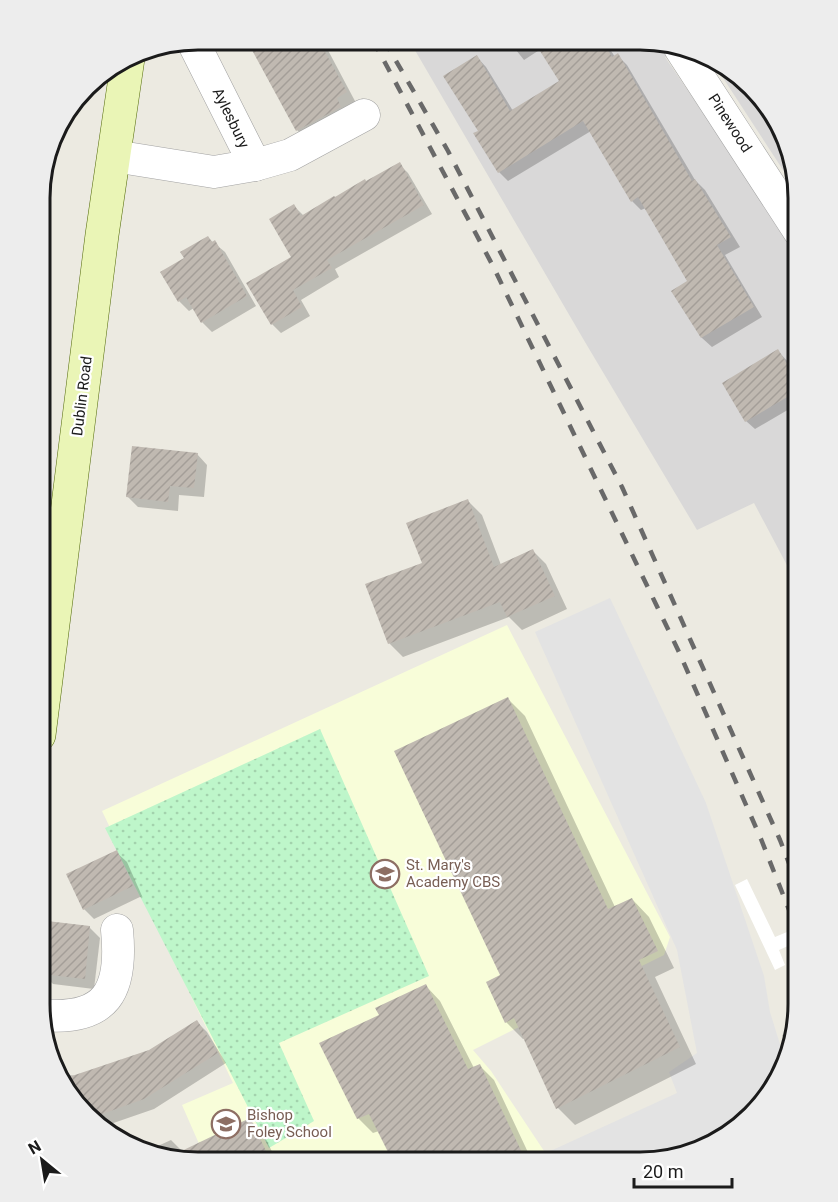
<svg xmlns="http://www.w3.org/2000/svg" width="838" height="1202" viewBox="0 0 838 1202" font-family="Roboto,sans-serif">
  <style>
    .residential { fill: #d9d8d8 }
    .education { fill: #f8fdd9 }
    .park { fill: url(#park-dots) }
    .parking { fill: #e3e3e3 }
    .pier { fill: #fff }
    .shadow { fill: #0003 }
    .building { fill: url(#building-hatch) }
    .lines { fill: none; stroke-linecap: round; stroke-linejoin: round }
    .street-casing { stroke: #a2a2a2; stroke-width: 33 }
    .secondary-casing { stroke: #536a0a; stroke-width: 34 }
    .street { stroke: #fff; stroke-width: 32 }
    .secondary { stroke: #eaf5b6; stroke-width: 33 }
    .rail { stroke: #696969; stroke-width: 4.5; stroke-dasharray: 12 12; stroke-linecap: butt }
    .labels { text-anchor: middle; stroke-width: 4.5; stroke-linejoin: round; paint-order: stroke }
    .street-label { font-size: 15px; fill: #1b1b1b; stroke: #fff }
    .education-label { font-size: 15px; fill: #785e54; stroke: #fff; text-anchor: start }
    .rim { fill: none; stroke: #1b1b1b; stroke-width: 3 }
  </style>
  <defs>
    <pattern id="park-dots" width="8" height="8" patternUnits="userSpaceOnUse" patternTransform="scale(1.5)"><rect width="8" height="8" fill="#bef6ca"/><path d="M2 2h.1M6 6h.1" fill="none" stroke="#a3d2ad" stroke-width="1.8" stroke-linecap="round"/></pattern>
    <pattern id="building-hatch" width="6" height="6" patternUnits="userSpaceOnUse" patternTransform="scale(1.5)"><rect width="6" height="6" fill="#c0b9b1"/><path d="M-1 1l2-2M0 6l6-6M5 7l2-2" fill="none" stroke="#a49e98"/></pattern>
  </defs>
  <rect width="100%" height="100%" fill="#eceae1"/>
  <!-- residential -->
  <g class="residential">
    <path d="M409,40H662L684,50L665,57L778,223L799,216V588L754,503L697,530L585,342Z"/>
    <path d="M712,61L737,72L783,128L798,193Z"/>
  </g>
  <!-- education -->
  <path class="education" d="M507,625L670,937L664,955L473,1050L491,1071L552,1163L207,1162L182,1105L233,1083L102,811Z"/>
  <!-- park -->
  <path class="park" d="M320,729L429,976L279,1043L314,1121L269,1148L105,828Z"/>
  <!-- parking -->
  <path class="parking" d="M610,598L706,803L764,976L770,1012L784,1057L772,1093L710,1147L641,1163H552L546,1153L677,1093L669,1072L697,1053L677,950L535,632Z"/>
  <!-- pier -->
  <path class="pier" d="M747,879L775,937L799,927V941L779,950L785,965L775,970L735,885Z"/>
  <!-- shadow -->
  <g class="shadow">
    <path d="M248,39H322L356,103L307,140L297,130Z"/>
    <path d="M508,40H604L615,57L617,55L627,65L695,180L705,190L740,247L725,255L762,317L712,347L702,338L673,292L690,281L646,208L641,210L632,201L591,131L508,181L499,172L480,131L477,57L486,67L513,111L561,81L541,49L524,60Z"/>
    <path d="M399,164L408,173L432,214L335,269L339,277L301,300L310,316L281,333L272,324L293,257L294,206L304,216Z"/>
    <path d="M208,238L225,252L256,306L212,332L202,322L194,308L189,311L179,301L186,259Z"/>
    <path d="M778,351L790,364L799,361V421L791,408L755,429L746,421Z"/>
    <path d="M197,454L207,465L204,497L179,495L178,511L138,507L128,497Z"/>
    <path d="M468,501L482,515L501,565L533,551L546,564L567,609L522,630L509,617L403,657L389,643L424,564Z"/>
    <path d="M508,699L525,716L615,907L632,899L649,917L674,968L655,977L696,1064L575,1125L558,1108L525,1038L523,1039L506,1022L502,976Z"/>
    <path d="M116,852L127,862L142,896L94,919L84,909Z"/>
    <path d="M90,928L100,938L94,989L53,984L43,974Z"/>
    <path d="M426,986L440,1001L474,1068L480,1066L494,1080L533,1163L394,1162L379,1131L373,1133L358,1118L381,1016Z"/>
    <path d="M197,1022L207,1032L226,1063L154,1109L99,1128L55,1074V1073L77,1076L150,1052Z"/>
    <path d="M793,1031L787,1049L782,1035Z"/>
    <path d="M250,1120L263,1133L277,1162H177L149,1150L171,1140L183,1152Z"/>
  </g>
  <!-- building -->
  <g class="building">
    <path d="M246,39H318L347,92L337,98L341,107L296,131Z"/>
    <path d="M533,40H602L612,57L618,53L692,181L695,179L731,237L717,245L754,307L701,338L671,291L687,281L638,197L631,202L583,121L498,173L473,133L478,131L443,76L477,55L510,111L559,81Z"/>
    <path d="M400,162L424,205L327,260L332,268L293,290L302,307L271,325L246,283L291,257L269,219L294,204L301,216L334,196L335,197L365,179L366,181Z"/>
    <path d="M208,236L212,242L215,240L247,296L201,323L186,297L178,302L160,272L184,258L180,252Z"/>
    <path d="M778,349L787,364L799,357V390L745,422L722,383Z"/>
    <path d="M132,446L198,453L194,488L170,486L168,502L126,497Z"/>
    <path d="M468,499L494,567L533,549L555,596L507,617L500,602L388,644L365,584L422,563L406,523Z"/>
    <path d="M508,697L608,909L632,898L658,951L639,960L680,1047L556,1109L514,1018L505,1023L486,982L500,975L394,751Z"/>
    <path d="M117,850L133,886L83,910L66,874Z"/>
    <path d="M47,921L90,926L85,979L41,974Z"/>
    <path d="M426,984L468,1069L480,1064L527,1163L393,1162L369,1114L357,1119L319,1043L379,1015L375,1008Z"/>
    <path d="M197,1020L218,1053L144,1099L91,1118L60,1080L149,1050Z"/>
    <path d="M250,1118L267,1153L247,1162H177L167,1158Z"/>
  </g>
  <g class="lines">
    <!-- street casing -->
    <g class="street-casing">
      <g id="street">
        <path d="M680,48L799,231"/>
        <path d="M114,156L214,172L255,165L192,40"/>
        <path d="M255,165L290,155L364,115"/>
        <path d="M41,1015C107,1021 123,991 117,930"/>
      </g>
    </g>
    <!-- secondary casing -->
    <g class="secondary-casing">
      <path id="secondary" d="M39,735L102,235L128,58"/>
    </g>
    <!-- street -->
    <use href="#street" class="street"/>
    <!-- secondary -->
    <use href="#secondary" class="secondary"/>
    <!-- rail -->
    <g class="rail">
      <path d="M373,40L493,266L679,652L761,839L799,935"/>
      <path d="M384,40L448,151L622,487L780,840L799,889"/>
    </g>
  </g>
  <!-- icons -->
  <defs>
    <g id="school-ring" transform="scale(1.5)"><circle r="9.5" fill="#fff" stroke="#8d6e63" stroke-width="1.5"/><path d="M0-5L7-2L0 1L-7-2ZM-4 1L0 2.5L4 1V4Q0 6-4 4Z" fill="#8d6e63"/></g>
  </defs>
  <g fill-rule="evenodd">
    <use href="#school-ring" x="385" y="874"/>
    <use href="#school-ring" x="226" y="1124"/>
  </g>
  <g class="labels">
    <!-- street labels -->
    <g class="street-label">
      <text transform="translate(231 118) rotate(64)" y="5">Aylesbury</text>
      <text transform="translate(730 123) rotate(57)" y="5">Pinewood</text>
      <text transform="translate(82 396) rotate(-83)" y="5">Dublin Road</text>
    </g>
    <!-- education labels -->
    <g class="education-label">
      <text x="406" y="870">St. Mary's<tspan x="406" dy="17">Academy CBS</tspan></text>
      <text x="247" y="1120">Bishop<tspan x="247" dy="17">Foley School</tspan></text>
    </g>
  </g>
  <!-- crop -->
  <path d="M0 0H838V1202H0ZM198 50H640A148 148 0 0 1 788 198V1004A148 148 0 0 1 640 1152H198A148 148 0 0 1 50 1004V198A148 148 0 0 1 198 50Z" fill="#ededed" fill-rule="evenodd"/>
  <path class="rim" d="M198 50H640A148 148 0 0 1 788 198V1004A148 148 0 0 1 640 1152H198A148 148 0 0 1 50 1004V198A148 148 0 0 1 198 50Z"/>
  <!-- north arrow -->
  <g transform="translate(42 1160) rotate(330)" stroke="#ffffff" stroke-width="4.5" paint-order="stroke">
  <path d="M0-4.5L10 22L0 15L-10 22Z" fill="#1b1b1b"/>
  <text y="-9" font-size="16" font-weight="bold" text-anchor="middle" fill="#1b1b1b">N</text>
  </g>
  <!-- scale -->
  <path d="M634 1178v9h98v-9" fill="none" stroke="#1b1b1b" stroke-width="3"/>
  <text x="643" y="1178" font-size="18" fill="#1b1b1b" stroke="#ffffff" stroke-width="4.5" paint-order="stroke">20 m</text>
</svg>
